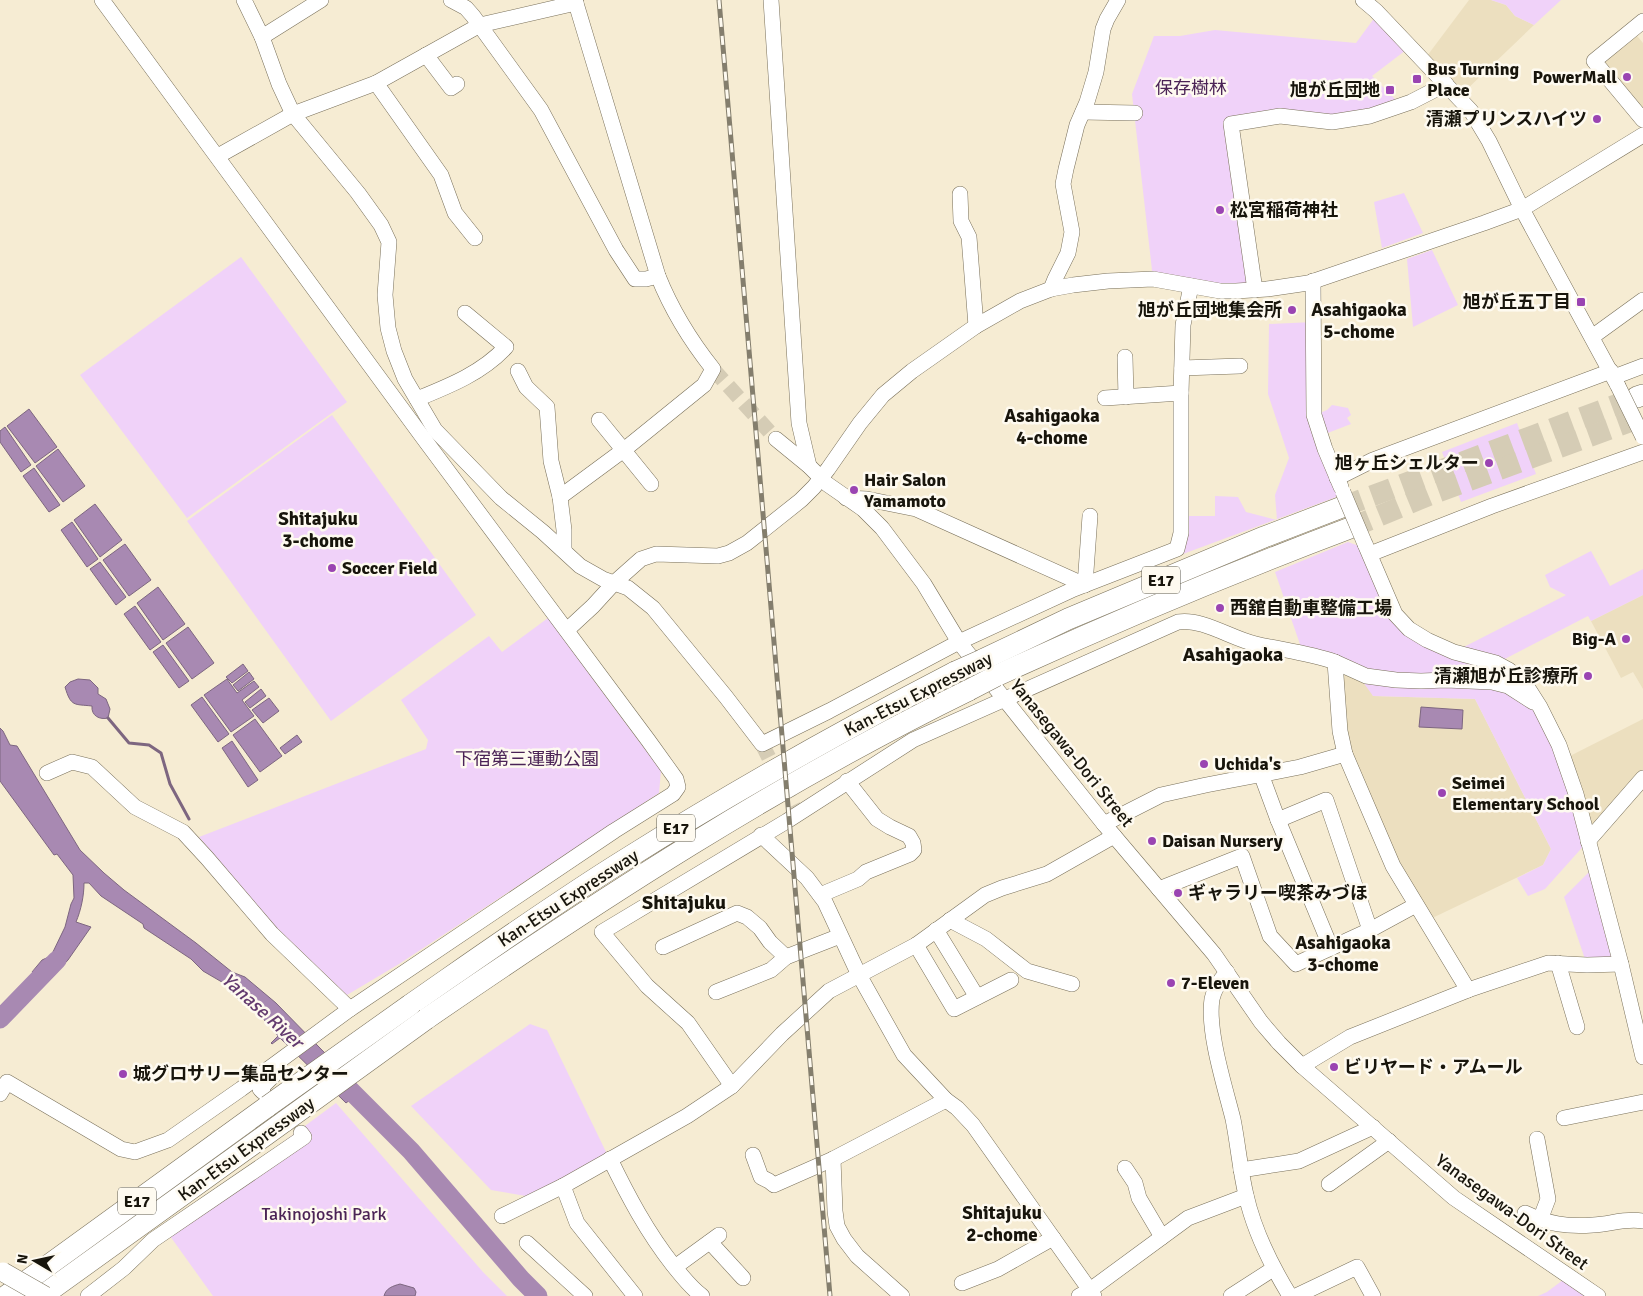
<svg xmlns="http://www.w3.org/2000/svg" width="1643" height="1296" viewBox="0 0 1643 1296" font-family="Signika,'Noto Sans JP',sans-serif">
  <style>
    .built { fill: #ecdfbf }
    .green { fill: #f0d2f9 }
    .water { fill: #a889b2; stroke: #7d6680 }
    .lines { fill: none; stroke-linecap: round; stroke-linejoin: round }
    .stream { stroke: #7d6680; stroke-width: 3 }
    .river { stroke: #a889b2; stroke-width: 19 }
    .minor-tunnel { stroke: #d5ccb5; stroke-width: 15; stroke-dasharray: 15 8; stroke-linecap: butt }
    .highway-tunnel { stroke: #d5ccb5; stroke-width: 21; stroke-dasharray: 21 11; stroke-linecap: butt }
    .minor-casing { stroke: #79705a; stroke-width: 16 }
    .highway-casing { stroke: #79705a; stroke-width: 22 }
    .minor { stroke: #fff; stroke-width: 15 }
    .highway { stroke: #fff; stroke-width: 21 }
    .rail-casing { stroke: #847e6d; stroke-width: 5 }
    .rail { stroke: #fefaf0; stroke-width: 3; stroke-dasharray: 9; stroke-linecap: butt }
    .minor-bridge-casing { stroke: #79705a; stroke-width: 16; stroke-linecap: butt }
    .major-bridge-casing { stroke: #79705a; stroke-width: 20; stroke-linecap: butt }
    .highway-bridge-casing { stroke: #79705a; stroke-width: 22; stroke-linecap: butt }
    .minor-bridge { stroke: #fff; stroke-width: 15 }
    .major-bridge { stroke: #fff; stroke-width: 19 }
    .highway-bridge { stroke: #fff; stroke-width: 21 }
    .poi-dot { fill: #9a44b2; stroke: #fefaf0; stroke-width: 2 }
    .labels { text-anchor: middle; stroke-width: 5; stroke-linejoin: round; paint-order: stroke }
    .shield { fill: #fefaf0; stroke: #5d5a50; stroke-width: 1 }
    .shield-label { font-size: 16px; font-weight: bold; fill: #18150c }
    .poi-label { font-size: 18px; font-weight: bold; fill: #18150c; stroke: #fefaf0; text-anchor: start }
    .park-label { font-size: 18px; fill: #4b2356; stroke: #fefaf0 }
    .street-label { font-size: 18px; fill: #18150c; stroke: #fefaf0 }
    .neighbourhood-label { font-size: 19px; font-weight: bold; fill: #18150c; stroke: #fefaf0 }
    .water-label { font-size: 19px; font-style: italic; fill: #633a6f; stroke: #fefaf0 }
    .quarter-label { font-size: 20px; font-weight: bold; fill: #18150c; stroke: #fefaf0 }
  </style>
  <rect width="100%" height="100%" fill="#f6ecd3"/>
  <!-- built -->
  <g class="built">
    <path d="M1469,0H1491L1506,5L1515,16L1534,25L1463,93L1427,56Z"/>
    <path d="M1632,30L1643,43V120L1594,61Z"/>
    <path d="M1643,595V689L1633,672L1621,678L1591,621Z"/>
    <path d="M1335,662L1366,676L1373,696L1475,699L1551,849L1543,865L1426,921L1345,754Z"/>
    <path d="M1643,719V778L1588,841L1564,759Z"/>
  </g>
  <!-- green -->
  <g class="green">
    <path d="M1491,0H1561L1534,25L1515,16L1506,5Z"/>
    <path d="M1378,13L1410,47L1372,76L1402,106L1370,116L1231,124L1255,290L1153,279L1132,94L1154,36H1180L1215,30L1356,43Z"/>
    <path d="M1404,193L1423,233L1382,248L1374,202Z"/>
    <path d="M1432,250L1458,305L1413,327L1407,259Z"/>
    <path d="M241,257L347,402L187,518L80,375Z"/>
    <path d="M1313,322L1315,415L1327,410L1332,405L1348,408L1351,415L1347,418L1351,424L1320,436L1339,496L1183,554L1181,516H1215V496L1238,497L1246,512L1277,520L1275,495L1289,458L1268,394L1269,324Z"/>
    <path d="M332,415L476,615L331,721L187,521Z"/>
    <path d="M1517,423L1536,474L1461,502L1442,452Z"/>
    <path d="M1348,542L1359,546L1395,614L1454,652L1566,595L1550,587L1545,575L1591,551L1610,586L1643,569V595L1591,621L1588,616L1497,663L1533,694L1588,841L1545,889L1528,896L1517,878L1543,865L1551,849L1475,699L1373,696L1363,682L1303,653L1275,572Z"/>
    <path d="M548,618L661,771L659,793L399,964L347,995L277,928L199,837L426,749L428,740L401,700L489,636L502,652Z"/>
    <path d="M1595,866L1621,964L1587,965L1564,897Z"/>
    <path d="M530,1024L547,1030L607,1154L532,1197L491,1190L411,1106Z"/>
    <path d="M336,1103L483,1272L507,1296H213L165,1229Z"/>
    <path d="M1563,1280L1588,1296H1538L1547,1292Z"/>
  </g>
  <!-- water -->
  <g class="water">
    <path d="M29,409L57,447L35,463L7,426Z"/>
    <path d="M5,427L31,465L21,472L0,442V431Z"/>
    <path d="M58,449L85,486L63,502L36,466Z"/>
    <path d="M34,468L60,505L49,512L23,476Z"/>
    <path d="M95,504L122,540L100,557L74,520Z"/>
    <path d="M72,522L98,559L87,567L61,530Z"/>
    <path d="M125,544L151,580L129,596L103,560Z"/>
    <path d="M100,562L126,597L116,605L90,569Z"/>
    <path d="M158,587L185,624L163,640L137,603Z"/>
    <path d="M135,606L161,642L150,650L124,614Z"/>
    <path d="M188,627L214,663L192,679L166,643Z"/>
    <path d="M163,645L189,681L179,688L153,652Z"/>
    <path d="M243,664L248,671L232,683L226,677Z"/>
    <path d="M249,672L254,679L238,691L233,685Z"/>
    <path d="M78,679L90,680L98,688V694L106,699L110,709L108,718C100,720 91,716 92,706C74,704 71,707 65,687L70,682Z"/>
    <path d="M227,679L237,693L254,681L259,687L242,700L254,716L231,732L204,695Z"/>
    <path d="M261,689L266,696L250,708L245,702Z"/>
    <path d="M202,697L229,734L218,742L191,705Z"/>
    <path d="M269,698L279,711L263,723L252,710Z"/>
    <path d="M1421,707L1463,710L1462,729L1419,727Z"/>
    <path d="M255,719L282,756L260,772L233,735Z"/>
    <path d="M0,728L3,731L10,745L17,746L80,850L104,873L124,890L196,943L232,972L245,977L276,1003L362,1091L346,1103L280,1038L272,1044L271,1043L278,1036L274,1031L275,1029L228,990L227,985L203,971L191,959L144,928L143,924L101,896L89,883H84C84,896 81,910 76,922L91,927L68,960L46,984L32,972L42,960L51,956L65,927L71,904L74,898L73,875L57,854L54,855L0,781Z"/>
    <path d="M297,735L302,742L285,754L280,748Z"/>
    <path d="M232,741L258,780L248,787L222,748Z"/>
    <path d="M400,1284L414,1288L416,1292L415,1296H384C386,1288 393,1286 400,1284Z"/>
  </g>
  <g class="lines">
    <!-- stream -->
    <path class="stream" d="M108,718L129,743L149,745L161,753L170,784L189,819"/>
    <!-- river -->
    <g class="river">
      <path d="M0,1019L57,960"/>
      <path d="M338,1078L411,1151L521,1279L538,1296"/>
    </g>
    <!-- minor-tunnel -->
    <g class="minor-tunnel">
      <path d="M713,369L776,439"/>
      <path d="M762,744L797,814"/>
    </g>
    <!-- highway-tunnel -->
    <g class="highway-tunnel">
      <path d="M1342,507L1637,397"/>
      <path d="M1350,528L1432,494L1643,417"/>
    </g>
    <!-- minor casing -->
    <g class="minor-casing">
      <g id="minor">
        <path d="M244,0L262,37L279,84L293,114L358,193L381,225L389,242L385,295L388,328L394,351L405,379L435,430L501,498L543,532L580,566L603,579L628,588L653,608L726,697L762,744L829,711L959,642L1074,589L1177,549L1181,533V393L1183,325L1191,286"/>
        <path d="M451,0L466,8L473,16L541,110L616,250L635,279H646L658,276"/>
        <path d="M771,0L799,423L809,466"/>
        <path d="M1363,0L1376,11L1471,111L1489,141L1522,209L1618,386"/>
        <path d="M1643,21L1594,61L1643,120"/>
        <path d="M262,37L321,0"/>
        <path d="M426,55L451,88L457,84"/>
        <path d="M376,83L441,175L455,213L475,238"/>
        <path d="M1083,112L1135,113"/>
        <path d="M218,156L293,114L376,83L480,25L576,3"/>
        <path d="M960,194L961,221L969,237L976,326"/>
        <path d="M1313,281L1314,415L1325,449L1341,487"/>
        <path d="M1051,289L1055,279L1068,253L1072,232L1063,184L1066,169L1077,125L1087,102L1096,72L1103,29L1107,19L1118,0"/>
        <path d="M1255,290L1231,124L1280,116L1332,122L1370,116L1411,102L1446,84"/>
        <path d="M1592,337L1643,300"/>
        <path d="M1125,357L1126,397"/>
        <path d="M1182,368L1240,366"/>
        <path d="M518,371L526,387L547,407L551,461L560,497"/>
        <path d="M1614,377L1643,366"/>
        <path d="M1105,398L1181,393"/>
        <path d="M417,399C449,386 482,373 506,347L465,313"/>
        <path d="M599,420L651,484"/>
        <path d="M776,439L809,466L827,484L863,509L882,528L924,584L959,642L1104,824L1214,954L1261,1022L1279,1043L1302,1066L1454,1198L1598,1296"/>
        <path d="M1337,478L1373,460L1611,371"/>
        <path d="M846,498L867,499L916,509L1085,585L1090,516"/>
        <path d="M1365,544L1395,614L1409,629L1427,640L1454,652L1496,663L1509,670L1526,685L1540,707L1559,745L1576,794L1621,964L1643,1057"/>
        <path d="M564,550V530L560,497L625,449L704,385L713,369C690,340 672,311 658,276L575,0"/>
        <path d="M1370,554L1492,506L1643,452"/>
        <path d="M567,630L593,606L614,583L641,559L656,554L718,556L729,553L747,543L801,500L814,487L828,469L860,423L883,395L912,371L976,326L1020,301L1051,289L1073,285L1108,281L1153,279L1220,291H1236L1267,289L1308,283L1484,223L1522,209L1643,135"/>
        <path d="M1335,662L1366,676L1396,680L1421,681L1446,680L1492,682L1508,686L1533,702"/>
        <path d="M47,773L72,762L92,767L135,807L183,832L207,858L272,934L350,1009"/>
        <path d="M1261,774L1278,820L1331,948"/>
        <path d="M1278,820L1326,800L1370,930"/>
        <path d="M1104,824L1161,795L1206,785L1300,767L1345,754"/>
        <path d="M761,835L807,878L825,902L859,975L904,1055L946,1100L957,1108L973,1125L1094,1296"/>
        <path d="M1588,841L1643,778"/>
        <path d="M1159,889L1242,856L1270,936L1296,964L1370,930L1416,905"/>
        <path d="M820,895L858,879L866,872L910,854L914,850L913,843L909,836L890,827L877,819L847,781"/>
        <path d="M950,920L986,939L1027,971L1072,984"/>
        <path d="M936,930L977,997"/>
        <path d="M916,945L954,1009L1011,980"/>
        <path d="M663,947L737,913L747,917L760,928L770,942L786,957"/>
        <path d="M1558,963L1577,1027"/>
        <path d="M1227,972C1221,979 1214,989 1212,999C1207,1031 1225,1087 1233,1119C1238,1144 1240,1170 1246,1195C1254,1231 1271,1265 1290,1296"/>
        <path d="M716,992L771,970L786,957L840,936"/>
        <path d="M1302,1066L1350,1037L1468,990L1548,963L1587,965L1621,964"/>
        <path d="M732,1086L688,1023L647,986L602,932L787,821L913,740L1178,622C1203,618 1232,639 1256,644C1282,650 1309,653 1335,662L1340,731L1345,754L1393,866L1468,990"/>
        <path d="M263,1092L260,1089L278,1071"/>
        <path d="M0,1094L7,1082L121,1149L135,1152L168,1140L241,1089L350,1009L614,831L673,794L678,787L676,779L648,740L424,439L102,0"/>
        <path d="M1564,1118L1643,1102"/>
        <path d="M1537,1139L1548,1199L1540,1220"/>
        <path d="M753,1155L761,1177L769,1181L774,1185L833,1159L946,1100"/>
        <path d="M610,1159C628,1196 647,1232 673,1265C682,1276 690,1287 702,1296"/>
        <path d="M833,1159L835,1211L837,1226L844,1239L857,1256L902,1296"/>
        <path d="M1125,1168L1135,1183L1139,1198L1162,1237"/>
        <path d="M1241,1170L1299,1161L1373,1127"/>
        <path d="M1329,1184L1389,1141"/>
        <path d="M563,1186L577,1223L635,1296"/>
        <path d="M1525,1213C1548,1224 1567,1227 1593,1225C1611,1224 1625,1218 1643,1221"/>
        <path d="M502,1216L563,1186L687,1116L732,1086L782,1034L829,991L916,945L985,895L1002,888L1047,874L1114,836"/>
        <path d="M710,1242L743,1278"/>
        <path d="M527,1243L585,1296"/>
        <path d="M675,1267L719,1235"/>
        <path d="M962,1283L998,1269L1053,1238"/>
        <path d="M88,1296L124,1268L153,1240L304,1137L301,1133"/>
        <path d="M1079,1296L1090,1290L1188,1218L1246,1196"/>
        <path d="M1231,1296L1273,1269"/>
        <path d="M1296,1296L1357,1267L1373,1296"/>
      </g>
    </g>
    <!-- highway casing -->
    <g class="highway-casing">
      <g id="highway">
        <path d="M1637,397L1643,395"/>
        <path d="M982,660L1068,619L1264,537L1342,507"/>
        <path d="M996,676C1113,622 1231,573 1350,528"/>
        <path d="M410,1005C482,955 552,905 626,859C733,792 843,730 955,672"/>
        <path d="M426,1019C600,899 779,783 969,690"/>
        <path d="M6,1296L268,1106"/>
        <path d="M42,1296L285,1121"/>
      </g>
    </g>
    <!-- minor -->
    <use href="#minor" class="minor"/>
    <!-- highway -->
    <use href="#highway" class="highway"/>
    <!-- rail casing -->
    <g class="rail-casing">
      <path id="rail" d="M719,0L830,1296"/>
    </g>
    <!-- rail -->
    <use href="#rail" class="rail"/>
    <!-- minor-bridge casing -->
    <g class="minor-bridge-casing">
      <g id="minor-bridge">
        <path d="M1618,386L1643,437"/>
        <path d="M1343,492L1365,544"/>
      </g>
    </g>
    <!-- major-bridge casing -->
    <g class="major-bridge-casing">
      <path id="major-bridge" d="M3,1272L45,1296"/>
    </g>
    <!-- highway-bridge casing -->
    <g class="highway-bridge-casing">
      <g id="highway-bridge">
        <path d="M955,672L982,660"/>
        <path d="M969,690L996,676"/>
        <path d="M268,1106L410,1005"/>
        <path d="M285,1121L426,1019"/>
      </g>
    </g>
    <!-- minor-bridge -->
    <use href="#minor-bridge" class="minor-bridge"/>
    <!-- major-bridge -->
    <use href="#major-bridge" class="major-bridge"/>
    <!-- highway-bridge -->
    <use href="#highway-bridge" class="highway-bridge"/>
  </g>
  <!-- markers -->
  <g class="poi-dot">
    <circle cx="1627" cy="77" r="5"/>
    <rect x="1412" y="74" width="10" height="10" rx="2.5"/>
    <rect x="1385" y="85" width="10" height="10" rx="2.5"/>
    <circle cx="1597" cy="119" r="5"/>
    <circle cx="1220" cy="210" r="5"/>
    <rect x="1576" y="297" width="10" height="10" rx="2.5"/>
    <circle cx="1292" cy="310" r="5"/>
    <circle cx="1489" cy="463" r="5"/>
    <circle cx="854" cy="490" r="5"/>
    <circle cx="332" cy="568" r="5"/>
    <circle cx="1220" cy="608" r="5"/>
    <circle cx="1626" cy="639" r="5"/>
    <circle cx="1588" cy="676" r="5"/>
    <circle cx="1204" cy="764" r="5"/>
    <circle cx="1442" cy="793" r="5"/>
    <circle cx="1152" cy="841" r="5"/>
    <circle cx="1178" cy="893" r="5"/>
    <circle cx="1171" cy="983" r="5"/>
    <circle cx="1334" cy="1067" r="5"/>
    <circle cx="123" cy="1074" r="5"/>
  </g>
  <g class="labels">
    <!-- shield labels -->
    <g class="shield">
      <rect x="1142" y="566.5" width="38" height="27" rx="4"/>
      <rect x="657" y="814.5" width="38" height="27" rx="4"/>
      <rect x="118" y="1187.5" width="38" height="27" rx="4"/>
    </g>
    <g class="shield-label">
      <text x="1161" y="586">E17</text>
      <text x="676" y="834">E17</text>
      <text x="137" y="1207">E17</text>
    </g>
    <!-- poi labels -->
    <g class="poi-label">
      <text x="1427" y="75">Bus Turning<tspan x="1427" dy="21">Place</tspan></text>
      <text x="1617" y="83" text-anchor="end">PowerMall</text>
      <text x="1380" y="96" text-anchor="end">旭が丘団地</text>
      <text x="1587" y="125" text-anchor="end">清瀬プリンスハイツ</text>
      <text x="1230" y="216">松宮稲荷神社</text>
      <text x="1571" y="308" text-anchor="end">旭が丘五丁目</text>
      <text x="1282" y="316" text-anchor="end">旭が丘団地集会所</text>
      <text x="1479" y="469" text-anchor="end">旭ヶ丘シェルター</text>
      <text x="864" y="486">Hair Salon<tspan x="864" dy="21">Yamamoto</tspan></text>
      <text x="342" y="574">Soccer Field</text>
      <text x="1230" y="614">西舘自動車整備工場</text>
      <text x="1616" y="645" text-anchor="end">Big-A</text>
      <text x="1578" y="682" text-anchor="end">清瀬旭が丘診療所</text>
      <text x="1214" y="770">Uchida's</text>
      <text x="1452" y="789">Seimei<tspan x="1452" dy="21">Elementary School</tspan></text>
      <text x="1162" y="847">Daisan Nursery</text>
      <text x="1188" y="899">ギャラリー喫茶みづほ</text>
      <text x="1181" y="989">7-Eleven</text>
      <text x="1344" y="1073">ビリヤード・アムール</text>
      <text x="133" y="1080">城グロサリー集品センター</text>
    </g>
    <!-- park labels -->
    <g class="park-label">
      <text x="1191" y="94">保存樹林</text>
      <text x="527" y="765">下宿第三運動公園</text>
      <text x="324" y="1220">Takinojoshi Park</text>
    </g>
    <!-- street labels -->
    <g class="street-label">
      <text transform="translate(918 694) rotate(-27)" y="6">Kan-Etsu Expressway</text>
      <text transform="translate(1072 753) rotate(51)" y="6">Yanasegawa-Dori Street</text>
      <text transform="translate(568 898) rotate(-33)" y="6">Kan-Etsu Expressway</text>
      <text transform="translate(246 1149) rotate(-36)" y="6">Kan-Etsu Expressway</text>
      <text transform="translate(1512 1212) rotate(36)" y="6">Yanasegawa-Dori Street</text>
    </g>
    <!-- neighbourhood labels -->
    <g class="neighbourhood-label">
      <text x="1359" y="316">Asahigaoka<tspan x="1359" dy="22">5-chome</tspan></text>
      <text x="1052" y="422">Asahigaoka<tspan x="1052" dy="22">4-chome</tspan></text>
      <text x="318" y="525">Shitajuku<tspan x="318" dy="22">3-chome</tspan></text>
      <text x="1343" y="949">Asahigaoka<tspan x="1343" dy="22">3-chome</tspan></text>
      <text x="1002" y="1219">Shitajuku<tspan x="1002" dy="22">2-chome</tspan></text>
    </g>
    <!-- water labels -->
    <g class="water-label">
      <text transform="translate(263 1010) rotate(42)" y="7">Yanase River</text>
    </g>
    <!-- quarter labels -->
    <g class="quarter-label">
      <text x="1233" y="661">Asahigaoka</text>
      <text x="684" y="909">Shitajuku</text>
    </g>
  </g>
  <!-- north arrow -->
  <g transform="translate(35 1261) rotate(279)" stroke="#fefaf0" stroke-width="4" paint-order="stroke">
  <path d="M0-4L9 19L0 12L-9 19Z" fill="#18150c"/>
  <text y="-8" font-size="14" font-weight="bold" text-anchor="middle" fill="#18150c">N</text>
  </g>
</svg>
